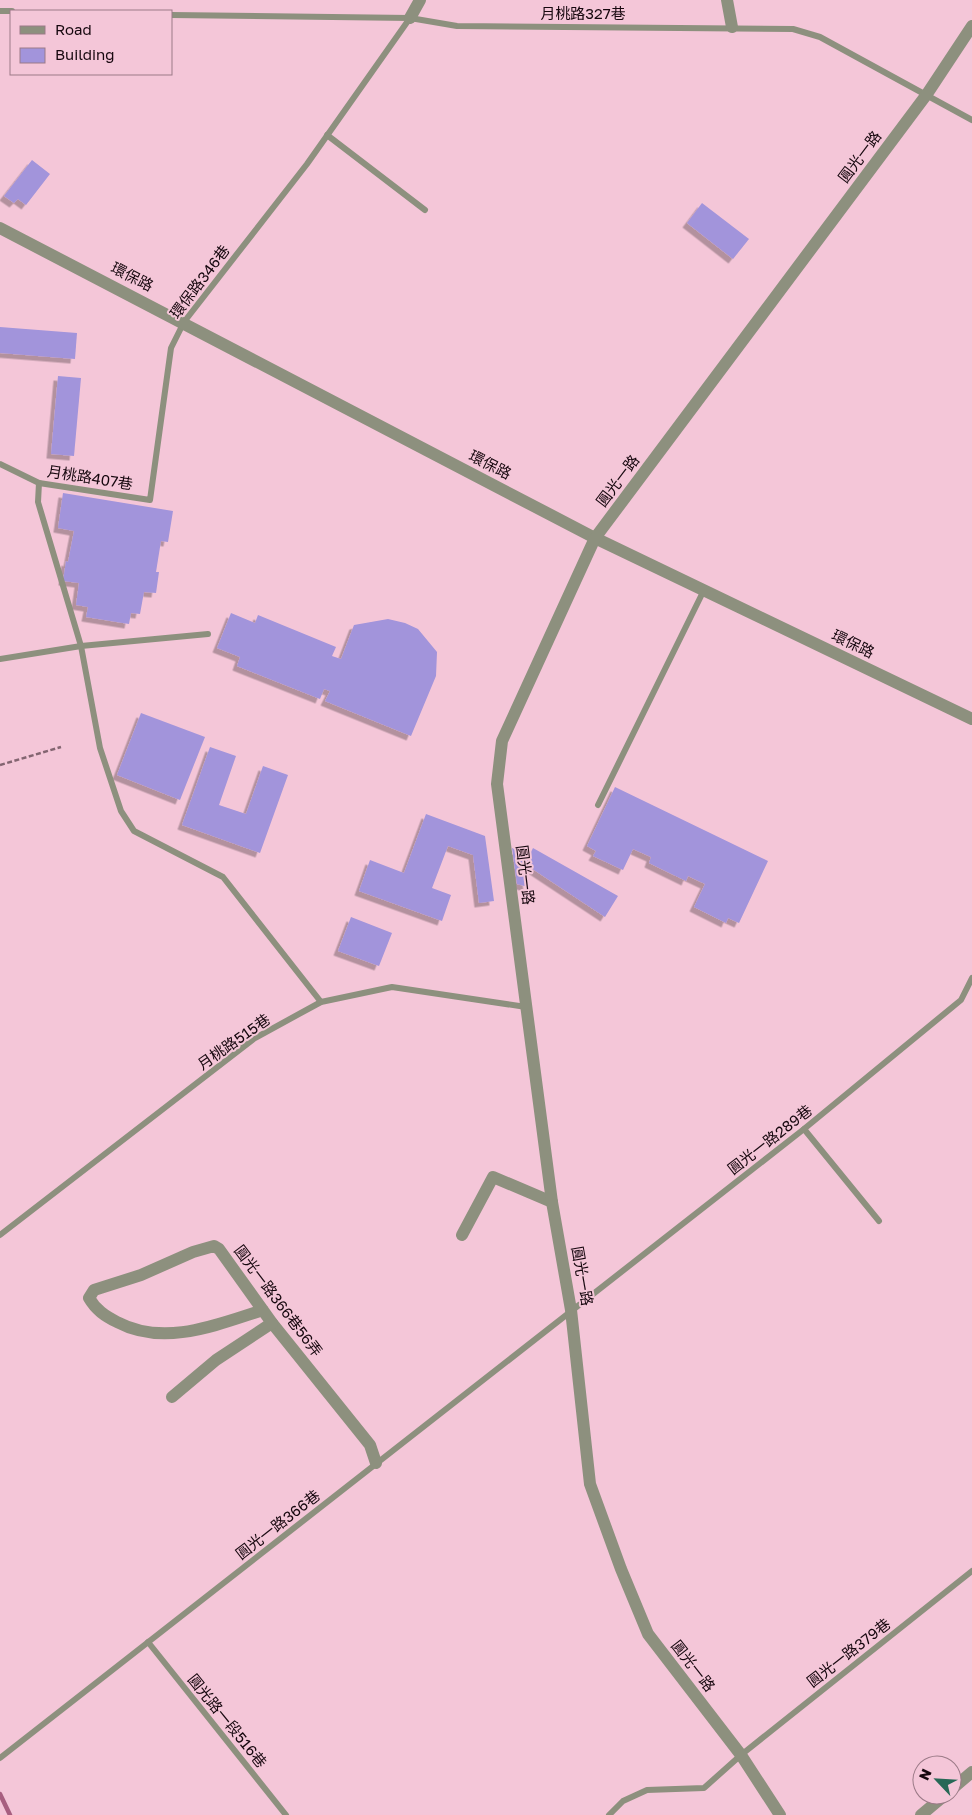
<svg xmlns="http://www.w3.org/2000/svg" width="972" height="1815" viewBox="0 0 972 1815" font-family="'Golos Text','Noto Sans TC',sans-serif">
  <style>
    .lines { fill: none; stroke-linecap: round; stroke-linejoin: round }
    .stream { stroke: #a85f80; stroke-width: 4.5 }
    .building { fill: #a294db; filter: url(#shadow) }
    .path { stroke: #836571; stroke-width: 2.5; stroke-dasharray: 5 2.5; stroke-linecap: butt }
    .lane { stroke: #8d907e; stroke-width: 6 }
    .street { stroke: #8d907e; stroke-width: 12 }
    .labels { text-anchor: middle; stroke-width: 4; stroke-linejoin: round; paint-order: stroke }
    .street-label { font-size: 15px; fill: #16070e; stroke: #f4c6d8 }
  </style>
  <defs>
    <filter id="shadow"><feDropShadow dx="-4.5" dy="4.5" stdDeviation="0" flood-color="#0004"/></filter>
  </defs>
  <rect width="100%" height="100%" fill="#f4c6d8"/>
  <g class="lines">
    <!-- stream -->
    <path class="stream" d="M0,1794L10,1815"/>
  </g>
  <!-- building -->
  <g class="building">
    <path d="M32,160L50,174L26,205L18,199L14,203L4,196Z"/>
    <path d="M702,203L749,239L733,259L687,223Z"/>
    <path d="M0,327L77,333L75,359L0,353Z"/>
    <path d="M58,376L81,378L74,456L51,454Z"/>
    <path d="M63,493L173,511L168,542L161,541L156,572H159L156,593L144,592L140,614L131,613L129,624L86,617L88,607L76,605L79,583L63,581L66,561L68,562L74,531L58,528Z"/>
    <path d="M231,613L255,623L258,615L336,647L332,656L341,659L354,625L388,619L405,623L418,629L437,652L436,676L411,736L325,701L330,691L324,689L320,699L237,666L240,657L217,648Z"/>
    <path d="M141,713L205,737L180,800L117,775Z"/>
    <path d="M210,747L236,756L219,805L246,814L263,766L288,775L260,853L182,825Z"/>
    <path d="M615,787L768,861L739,923L728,918L726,923L694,907L705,884L688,876L686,881L649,863L651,857L633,849L623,870L593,856L596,851L587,846Z"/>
    <path d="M426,814L485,836L494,901L479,903L473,855L448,846L432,888L451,895L442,921L359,891L370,860L404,873Z"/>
    <path d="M512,848L522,852L521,849L531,852L533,848L618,896L605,917L525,864L528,887L517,884Z"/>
    <path d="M351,917L392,933L379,966L338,951Z"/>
  </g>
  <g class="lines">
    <!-- path -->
    <path class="path" d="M0,765L61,747"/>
    <!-- lane -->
    <g class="lane">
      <path d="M0,11H12"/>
      <path d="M171,15L410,18L457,26L793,29L820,37L972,120"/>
      <path d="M327,135L425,210"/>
      <path d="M0,464L39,483L150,500L171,348L184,322L307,164L410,18"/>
      <path d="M39,483L38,502L81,646L100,748L121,811L134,831L223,877L321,1002"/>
      <path d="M0,659L81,646L208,634"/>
      <path d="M598,805L704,590"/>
      <path d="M804,1129L879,1221"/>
      <path d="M0,1235L255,1038L321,1002L392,987L526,1007"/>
      <path d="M148,1642L286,1815"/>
      <path d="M0,1758L804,1129L961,1000L972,978"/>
      <path d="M609,1815L623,1801L647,1790L704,1788L741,1755L972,1571"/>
    </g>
    <!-- street -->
    <g class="street">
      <path d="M727,0L732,27"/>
      <path d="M410,18L420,0"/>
      <path d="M0,228L595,538L972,719"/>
      <path d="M462,1235L493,1177L552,1202"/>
      <path d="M263,1310C216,1325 164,1347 117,1322C105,1316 96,1310 89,1298L94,1290L141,1275L193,1252L214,1246L219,1249L272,1323L370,1445L376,1463"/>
      <path d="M172,1397L216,1360L272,1323"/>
      <path d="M952,1789L972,1772"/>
      <path d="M780,1815L741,1755L648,1634L621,1569L590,1484L571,1310L552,1202L497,784L502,741L595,538L927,94L972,26"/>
      <path d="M921,1815L945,1795"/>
    </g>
  </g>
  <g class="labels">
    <!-- street labels -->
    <g class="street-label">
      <text x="583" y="19">月桃路327巷</text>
      <text transform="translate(860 157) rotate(-53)" y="5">圓光一路</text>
      <text transform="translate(132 277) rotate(27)" y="5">環保路</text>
      <text transform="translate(200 282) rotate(-53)" y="5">環保路346巷</text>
      <text transform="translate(490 465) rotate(27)" y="5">環保路</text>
      <text transform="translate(90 478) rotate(9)" y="5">月桃路407巷</text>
      <text transform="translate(618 481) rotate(-53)" y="5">圓光一路</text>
      <text transform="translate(853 644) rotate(26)" y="5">環保路</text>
      <text transform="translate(525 875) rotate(83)" y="5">圓光一路</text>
      <text transform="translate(234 1042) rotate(-35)" y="5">月桃路515巷</text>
      <text transform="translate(770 1140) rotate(-38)" y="5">圓光一路289巷</text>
      <text transform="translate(582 1276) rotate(80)" y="5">圓光一路</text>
      <text transform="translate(278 1301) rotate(53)" y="5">圓光一路366巷56弄</text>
      <text transform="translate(278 1525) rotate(-38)" y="5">圓光一路366巷</text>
      <text transform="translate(849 1653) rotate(-38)" y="5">圓光一路379巷</text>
      <text transform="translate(693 1666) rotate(52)" y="5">圓光一路</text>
      <text transform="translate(227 1721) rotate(51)" y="5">圓光路一段516巷</text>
    </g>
  </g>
  <!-- legend -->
  <rect x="10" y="10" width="162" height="65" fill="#f4c6d8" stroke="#9b7a87"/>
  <rect x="20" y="26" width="25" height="8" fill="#8d907e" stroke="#9b7a87"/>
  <text x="55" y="35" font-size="15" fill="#16070e">Road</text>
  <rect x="20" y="48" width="25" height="15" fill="#a294db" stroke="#9b7a87"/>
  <text x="55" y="60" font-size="15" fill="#16070e">Building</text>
  <!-- north arrow -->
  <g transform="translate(937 1780) rotate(295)"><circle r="24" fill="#f4c6d8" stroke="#9b7a87"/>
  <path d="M0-4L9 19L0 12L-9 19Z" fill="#276856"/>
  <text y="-8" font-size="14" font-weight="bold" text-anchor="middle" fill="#16070e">N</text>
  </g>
</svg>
